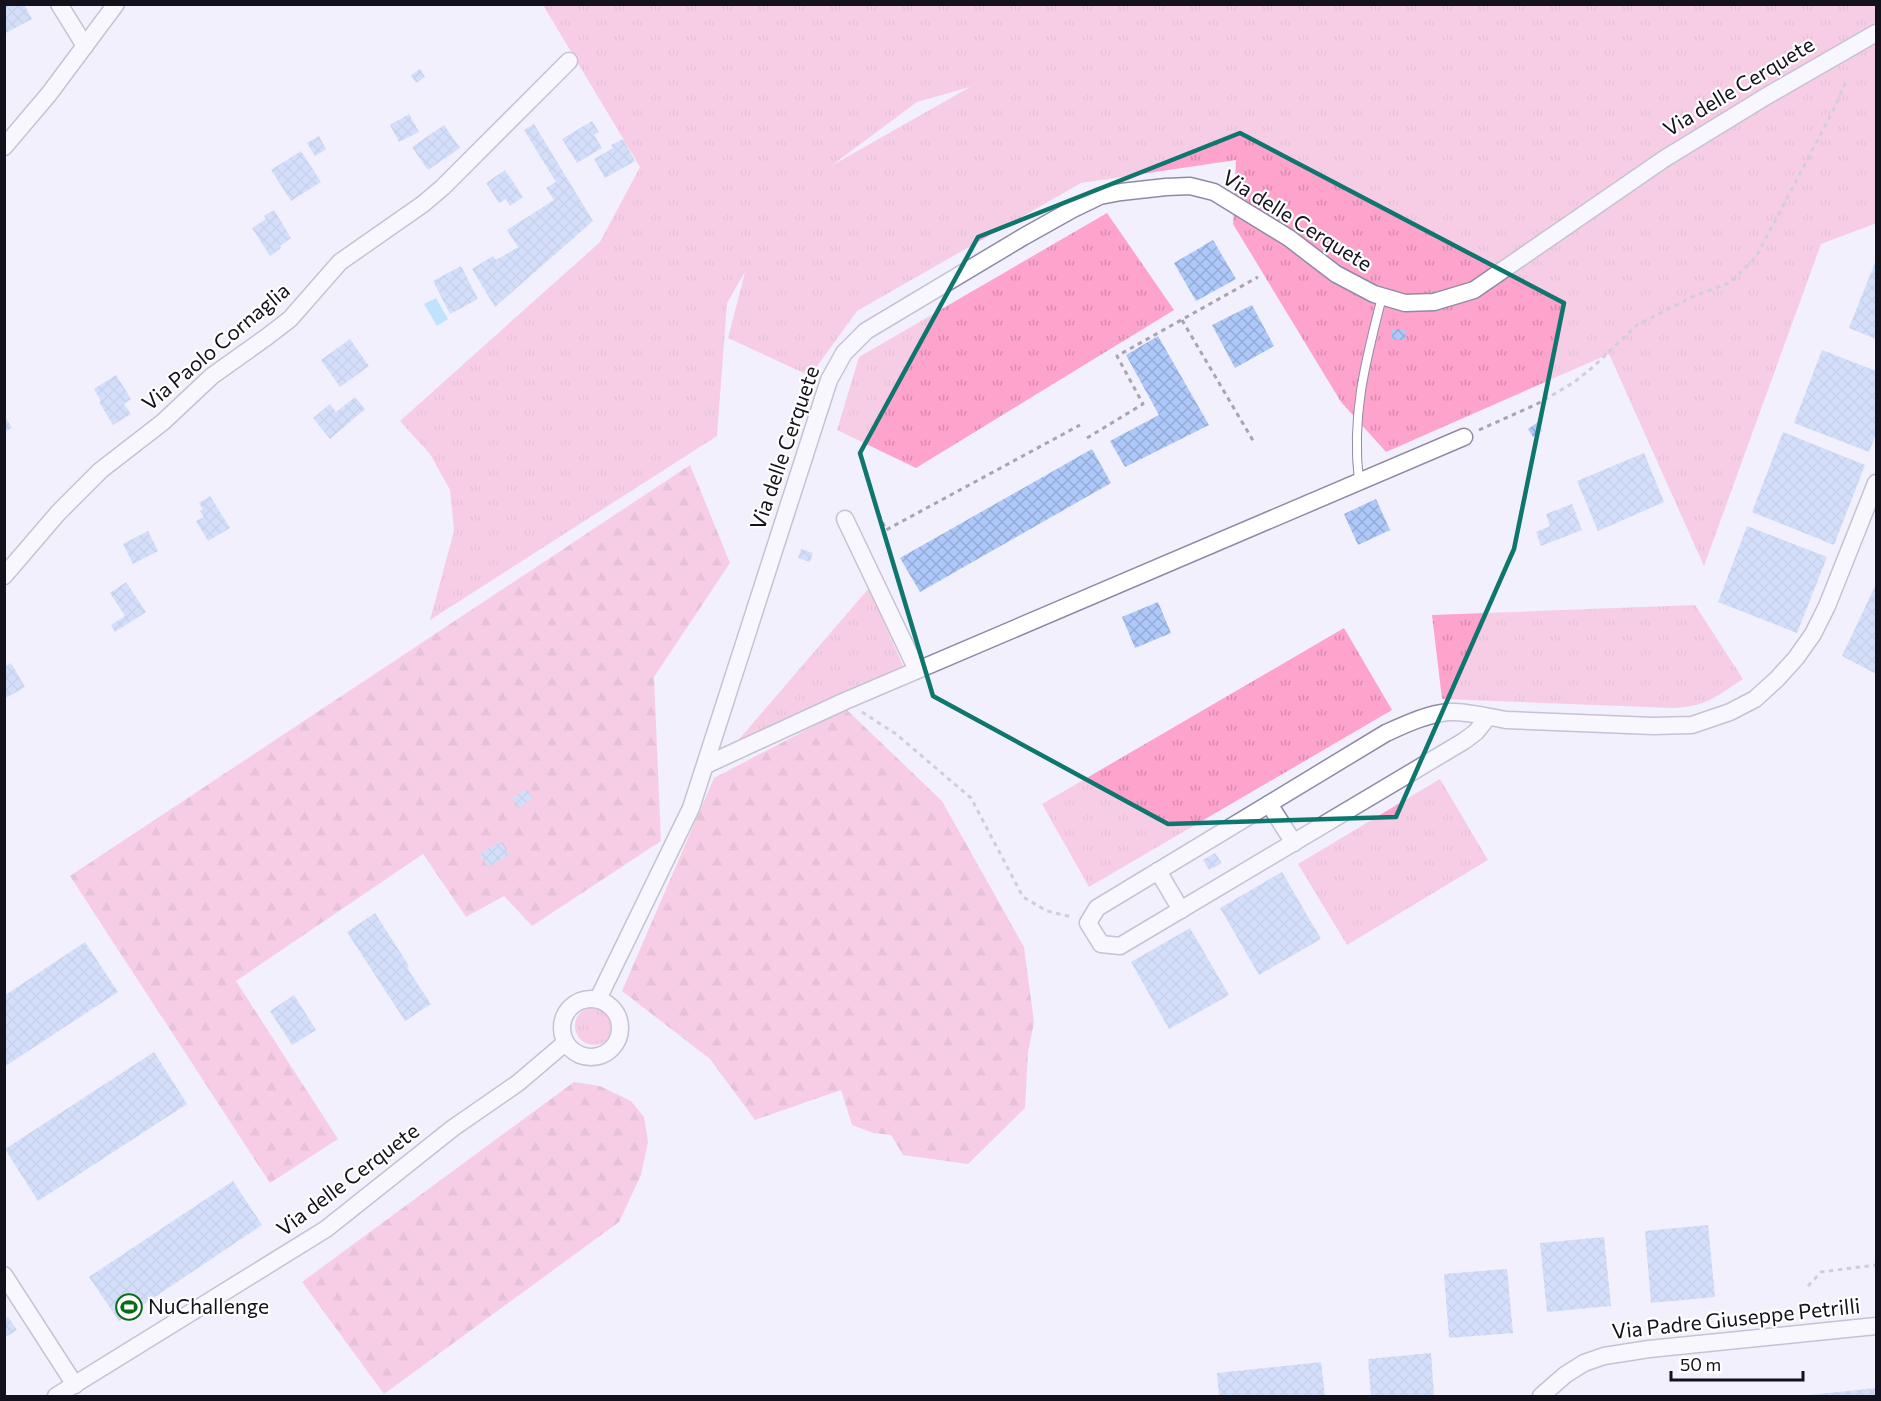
<svg xmlns="http://www.w3.org/2000/svg" width="1881" height="1401" viewBox="0 0 1881 1401" font-family="Commissioner,sans-serif">
  <style>
    .grass { fill: url(#grass-tufts); fill-rule: evenodd }
    .forest { fill: url(#forest-firs) }
    .water { fill: #80d3fe }
    .building { fill: url(#building-cross-hatch) }
    .lines { fill: none; stroke-linecap: round; stroke-linejoin: round }
    .lane-casing { stroke: #8f8ba6; stroke-width: 10 }
    .street-casing { stroke: #8f8ba6; stroke-width: 19 }
    .path { stroke: #a7a5b0; stroke-width: 3; stroke-dasharray: 4.5 4.5; stroke-linecap: butt }
    .lane { stroke: #fff; stroke-width: 8 }
    .street { stroke: #fff; stroke-width: 16 }
    .marked { fill: none; stroke: #0f766e; stroke-width: 4.5; stroke-linejoin: round }
    .labels { text-anchor: middle; stroke-width: 4.5; stroke-linejoin: round; paint-order: stroke }
    .street-label { font-size: 21px; fill: #13111b; stroke: #fff }
    .poi-label { font-size: 21px; fill: #13111b; stroke: #fff; text-anchor: start }
  </style>
  <defs>
    <pattern id="grass-tufts" width="24" height="20" patternUnits="userSpaceOnUse" patternTransform="scale(1.5)"><rect width="24" height="20" fill="#fda3cc"/><path d="M3 7l-1-3M5 7V3M7 7l1-3M15 17l-1-3M17 17v-4M19 17l1-3" fill="none" stroke="#d88baf"/></pattern>
    <pattern id="forest-firs" width="22" height="20" patternUnits="userSpaceOnUse" patternTransform="scale(1.5)"><rect width="22" height="20" fill="#fda3cc"/><path d="M5 1l3.5 6h-7zM16 11l3.5 6h-7z" fill="#d88baf"/></pattern>
    <pattern id="building-cross-hatch" width="8" height="8" patternUnits="userSpaceOnUse" patternTransform="scale(1.5)"><rect width="8" height="8" fill="#adc8f9"/><path d="M0 0l8 8M0 8l8-8" fill="none" stroke="#94abd5"/></pattern>
  </defs>
  <rect width="100%" height="100%" fill="#f2f0fc"/>
  <!-- grass -->
  <g class="grass">
    <path d="M543,5H1876V225L1874,224L1821,244L1704,566L1609,354L1386,452L1341,402L1233,224L1236,160L1081,183L857,311L810,376L728,338L745,272L727,303L717,436L430,620L454,531L450,490L430,454L400,421L600,242L640,167ZM970,87L831,166L917,102Z"/>
    <path d="M1107,213L1174,310L916,468L837,430L859,357Z"/>
    <path d="M869,588L904,668L735,744Z"/>
    <path d="M1695,605L1743,679C1716,697 1705,707 1672,708L1442,699L1432,615Z"/>
    <path d="M1344,628L1392,710L1089,887L1042,804Z"/>
    <path d="M1440,779L1488,860L1347,945L1298,864Z"/>
    <circle cx="594" cy="1026" r="19"/>
  </g>
  <!-- forest -->
  <g class="forest">
    <path d="M690,465L730,563L654,677L661,841L532,926L504,896L466,917L423,854L236,981L338,1139L270,1183L70,876Z"/>
    <path d="M846,709L942,801L1024,947L1034,1022L1028,1053L1025,1108L968,1164L903,1155L891,1135L873,1133L852,1125L841,1090L755,1120L710,1059L622,991L714,778Z"/>
    <path d="M574,1082L600,1086L631,1101L644,1117L648,1142L641,1175L619,1222L384,1394L302,1282Z"/>
  </g>
  <!-- water -->
  <path class="water" d="M436,298L448,319L437,326L424,304Z"/>
  <!-- building -->
  <g class="building">
    <path d="M4,4H24L32,19L4,34Z"/>
    <path d="M420,69L425,77L416,83L411,75Z"/>
    <path d="M409,114L419,132L399,142L390,125Z"/>
    <path d="M592,121L599,132L594,135L602,148L577,163L562,139Z"/>
    <path d="M534,124L593,221L495,307L472,269L493,256L496,260L518,247L507,230L554,200L546,188L556,182L524,130Z"/>
    <path d="M444,125L460,148L428,170L412,147Z"/>
    <path d="M319,136L326,149L315,156L307,143Z"/>
    <path d="M623,139L635,161L605,178L594,159L613,148L611,145Z"/>
    <path d="M301,151L321,182L291,201L271,170Z"/>
    <path d="M505,170L523,197L510,206L506,199L499,203L486,183Z"/>
    <path d="M274,210L291,238L280,246L281,248L270,256L252,228L266,219L264,216Z"/>
    <path d="M1213,240L1236,279L1196,301L1174,263Z"/>
    <path d="M1876,260V339L1849,328Z"/>
    <path d="M461,266L478,299L450,314L433,281Z"/>
    <path d="M1252,305L1274,346L1235,368L1212,325Z"/>
    <rect x="1392" y="329" width="13" height="11"/>
    <path d="M1158,336L1209,425L1125,467L1110,441L1159,415L1126,355Z"/>
    <path d="M350,339L369,366L340,387L321,360Z"/>
    <path d="M1822,350L1876,371V434L1869,452L1794,423Z"/>
    <path d="M116,375L131,399L124,404L131,414L113,425L99,402L101,401L94,389Z"/>
    <path d="M355,397L365,409L330,439L313,418L330,404L336,412Z"/>
    <path d="M4,415L12,428L4,432Z"/>
    <path d="M1538,422L1543,431L1533,437L1528,429Z"/>
    <path d="M1783,432L1865,465L1834,545L1752,512Z"/>
    <path d="M1092,449L1111,483L920,592L900,558Z"/>
    <path d="M1644,453L1664,502L1598,531L1577,481Z"/>
    <path d="M210,496L230,528L208,541L196,521L204,517L200,511L203,509L199,503Z"/>
    <path d="M1376,499L1390,530L1358,545L1344,514Z"/>
    <path d="M1572,504L1582,530L1541,546L1536,532L1550,526L1546,514Z"/>
    <path d="M1747,526L1827,557L1797,633L1718,602Z"/>
    <path d="M148,531L158,551L133,564L123,544Z"/>
    <path d="M801,549L813,553L810,562L798,558Z"/>
    <path d="M126,582L146,612L115,632L111,625L125,616L110,593Z"/>
    <path d="M1876,584V674L1842,656Z"/>
    <path d="M1158,602L1171,633L1135,648L1122,617Z"/>
    <path d="M11,663L25,687L4,699V667Z"/>
    <path d="M527,789L533,798L519,808L512,798Z"/>
    <path d="M500,841L509,855L488,867L480,854Z"/>
    <path d="M1215,853L1222,863L1209,870L1203,860Z"/>
    <path d="M1282,872L1321,939L1259,975L1220,908Z"/>
    <path d="M375,913L409,966L407,968L431,1004L405,1021L347,932Z"/>
    <path d="M1190,928L1229,995L1169,1029L1131,962Z"/>
    <path d="M85,942L118,992L4,1067V996Z"/>
    <path d="M294,995L316,1030L292,1045L270,1011Z"/>
    <path d="M154,1052L187,1104L38,1201L5,1149Z"/>
    <path d="M233,1181L262,1225L119,1321L89,1277Z"/>
    <path d="M1708,1225L1715,1297L1651,1303L1645,1231Z"/>
    <path d="M1604,1237L1611,1306L1547,1312L1540,1243Z"/>
    <path d="M1507,1269L1513,1333L1449,1338L1444,1274Z"/>
    <path d="M8,1317L17,1330L4,1338V1319Z"/>
    <path d="M1431,1353L1434,1396H1371L1368,1359Z"/>
    <path d="M1321,1362L1325,1396H1219L1217,1373Z"/>
    <path d="M1876,1388V1396H1810V1395Z"/>
  </g>
  <g class="lines">
    <!-- lane casing -->
    <g class="lane-casing">
      <path id="lane" d="M1359,481C1351,414 1366,360 1382,297"/>
    </g>
    <!-- street casing -->
    <g class="street-casing">
      <g id="street">
        <path d="M59,4L85,46"/>
        <path d="M4,147L49,94L116,4"/>
        <path d="M845,519L917,670"/>
        <path d="M4,576L58,513L101,470L163,422L212,376L268,336L290,319L340,262L423,204L443,187L569,61"/>
        <path d="M1488,717L1476,732L1464,741L1120,946L1101,944L1088,923L1097,908L1386,733C1406,724 1427,714 1449,712C1466,711 1489,717 1506,720L1653,726L1692,725L1730,712L1755,699L1777,679L1796,658L1813,634L1827,606L1876,483"/>
        <path d="M706,765L845,701L1464,437"/>
        <path d="M1269,804L1294,843"/>
        <path d="M1158,871L1181,910"/>
        <circle cx="591" cy="1028" r="29"/>
        <path d="M598,999L691,808L829,380L844,353L866,331L1023,237L1073,209L1100,196L1121,192L1166,187L1190,186L1214,192L1289,238L1336,274L1374,294L1405,303L1434,302L1474,290L1664,159L1765,97L1876,33"/>
        <path d="M4,1275L75,1385"/>
        <path d="M56,1396L326,1229L453,1128L518,1083L565,1043"/>
        <path d="M1541,1396L1565,1375L1584,1363L1604,1356L1649,1349L1876,1326"/>
      </g>
    </g>
    <!-- path -->
    <g class="path">
      <path d="M1182,320L1255,444"/>
      <path d="M1479,430L1537,404L1573,383L1593,367L1637,325L1692,297L1731,282L1756,257L1834,109L1846,81"/>
      <path d="M1087,438L1143,404L1117,356L1258,277"/>
      <path d="M875,506L886,530L1080,425"/>
      <path d="M862,712L896,734L971,798L1023,897L1047,911L1072,917"/>
      <path d="M1808,1286L1821,1272L1876,1265"/>
    </g>
    <!-- lane -->
    <use href="#lane" class="lane"/>
    <!-- street -->
    <use href="#street" class="street"/>
  </g>
  <!-- marked area -->
  <path d="M0 0H1881V1401H0ZM1240,133L1564,303L1514,549L1396,817L1168,824L933,696L860,453L978,237Z" fill="#f2f0fc" fill-opacity=".55" fill-rule="evenodd"/>
  <path class="marked" d="M1240,133L1564,303L1514,549L1396,817L1168,824L933,696L860,453L978,237Z"/>
  <!-- icons -->
  <defs>
    <g id="stadium-ring" transform="scale(1.35)"><circle r="9.5" fill="#fff" stroke="#0a6b17" stroke-width="1.5"/><path d="M0-5a6.5 5 0 1 0 0 10a6.5 5 0 1 0 0-10ZM-3.5-1.8h7v3.6h-7Z" fill="#0a6b17"/></g>
  </defs>
  <g fill-rule="evenodd">
    <use href="#stadium-ring" x="129" y="1307"/>
  </g>
  <g class="labels">
    <!-- street labels -->
    <g class="street-label">
      <text transform="translate(1739 87) rotate(-31)" y="7">Via delle Cerquete</text>
      <text transform="translate(1297 221) rotate(32)" y="7">Via delle Cerquete</text>
      <text transform="translate(216 347) rotate(-40)" y="7">Via Paolo Cornaglia</text>
      <text transform="translate(785 448) rotate(-71)" y="7">Via delle Cerquete</text>
      <text transform="translate(348 1180) rotate(-37)" y="7">Via delle Cerquete</text>
      <text transform="translate(1736 1319) rotate(-6)" y="7">Via Padre Giuseppe Petrilli</text>
    </g>
    <!-- poi labels -->
    <g class="poi-label">
      <text x="148" y="1314">NuChallenge</text>
    </g>
  </g>
  <!-- border -->
  <rect width="1881" height="1401" fill="none" stroke="#13111b" stroke-width="12"/>
  <!-- scale -->
  <path d="M1671 1371v9h132v-9" fill="none" stroke="#13111b" stroke-width="3"/>
  <text x="1680" y="1371" font-size="18" fill="#13111b" stroke="#ffffff" stroke-width="4.5" paint-order="stroke">50 m</text>
</svg>
